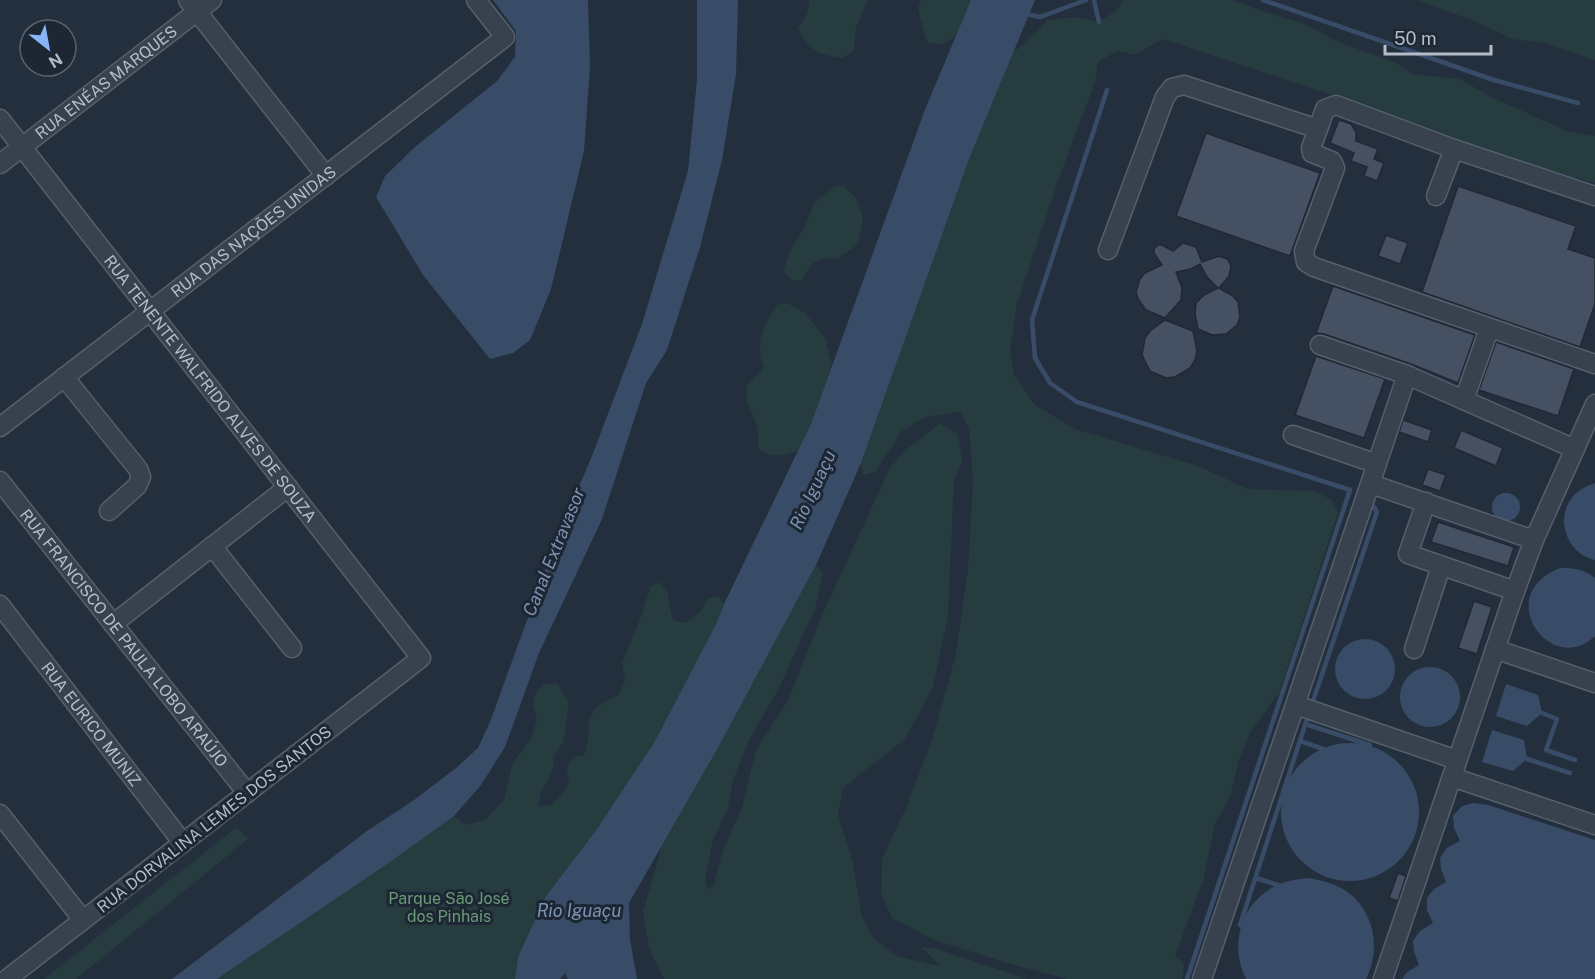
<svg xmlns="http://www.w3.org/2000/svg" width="1595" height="979" viewBox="0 0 1595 979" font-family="'Public Sans',sans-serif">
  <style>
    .green { fill: #263c3f }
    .water { fill: #394c67 }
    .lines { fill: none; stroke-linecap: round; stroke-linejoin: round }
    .stream { stroke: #394c67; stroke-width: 4.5 }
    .building { fill: #455162; stroke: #1f2835; stroke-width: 1.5 }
    .minor-casing { stroke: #565f6c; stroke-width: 21 }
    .minor { stroke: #38414e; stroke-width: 18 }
    .labels { text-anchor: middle; stroke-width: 6; stroke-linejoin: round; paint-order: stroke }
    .street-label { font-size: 16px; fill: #b4bcc9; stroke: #1d2633 }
    .park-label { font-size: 16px; fill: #6b9a76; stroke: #1d2633 }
    .water-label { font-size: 18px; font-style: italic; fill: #7c92b1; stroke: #1d2633 }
  </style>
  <rect width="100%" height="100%" fill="#242f3e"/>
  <!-- green -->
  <g class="green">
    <path d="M810,0H868L856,27L854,50L843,58C821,56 806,50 798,28L807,14Z"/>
    <path d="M921,0H971L956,36L941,45L927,42L918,9Z"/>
    <path d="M1124,0H1232L1268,13L1305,24L1334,40L1398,64L1412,74L1460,79L1491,97L1569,132L1595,136V183C1523,165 1453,138 1383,113C1310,87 1237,64 1163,39L1134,55L1117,51L1098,62L1095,82L1059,178L1017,304L1010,350L1014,375L1035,405L1075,429L1198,466L1248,489L1315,491L1332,500L1338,513L1279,693L1250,733L1239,760L1230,796L1215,824L1204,877L1175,956L1184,964L1182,979H1067L1014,965L934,940L892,918L881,894L882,859L906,808L932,739L956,654L968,569L973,483L969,427L960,412L925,417L902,431L875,472L863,475L861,463L969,159L1013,53L1048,20L1075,17L1099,22L1116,11Z"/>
    <path d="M1417,0H1595V60L1545,43L1512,39L1477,22Z"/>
    <path d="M843,185L857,199L863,220L857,245L837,259C814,256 812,263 802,281L791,280L783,271L791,250L803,229L815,202L834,187Z"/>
    <path d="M787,303L805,313L825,338L832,365L811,424L798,451C782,456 771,459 758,448V429L748,404L746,387L764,367C754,346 764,323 777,305Z"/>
    <path d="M939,424L958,434L962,462L954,481L948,616L933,687L905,739L843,788L838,814L853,864L862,917L874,939L897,956L942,967L921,947L936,949L1028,979H664L649,948L643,912L662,846L719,746L816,565L823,573L815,609L778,690L749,740L733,780L728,809L713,840L705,879L708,889L714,885L722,853L742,807L756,750L788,700L822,615L890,468L905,450Z"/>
    <path d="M659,582L668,592L669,604L673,620L685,623L699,613L709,598L718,596L724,604L716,624L655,741L597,829L546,896L518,957L515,979H217L454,816L465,825L485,820L504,800L513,762L531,739L537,719L533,705L535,694L543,685L557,683L569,702L566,724L563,742L554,756L553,769L541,793L538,806L551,805L563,793L569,782C565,770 568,754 584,755L589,734V720L596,707L619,694L625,679L622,663L641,617L650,587Z"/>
    <path d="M237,827L248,839L76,979H44Z"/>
  </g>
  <!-- water -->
  <g class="water">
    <path d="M493,0H588L590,66L584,151L551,289L530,340L513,353L490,359L423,275L376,197L385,176L415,147L497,81L515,57L516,31Z"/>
    <path d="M697,0H738V4L736,74L722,160L700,247L667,350L646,383L602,519L539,653L505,747L481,785L454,816L387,864L217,979H172L367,831L414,800L456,768L478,748L490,722L555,543L592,456L642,324L688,171L697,80Z"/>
    <path d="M971,0H1035L969,159L861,463L816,565L719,746L629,903L630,940L637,979H568L565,973L560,979H515L518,957L546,896L597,829L655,741L716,624L724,604L811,424L926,107Z"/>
    <path d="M1595,483V560C1566,554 1554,517 1574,495C1580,489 1587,486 1595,483Z"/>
    <circle cx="1506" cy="507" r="14"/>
    <path d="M1560,568C1574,568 1584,569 1595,578V636C1551,678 1491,595 1560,568Z"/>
    <circle cx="1365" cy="669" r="30"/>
    <circle cx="1430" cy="697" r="30"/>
    <path d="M1506,684L1538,695L1542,713L1527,726L1496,716Z"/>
    <path d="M1492,730L1524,740L1527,759L1513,771L1482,762Z"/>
    <circle cx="1350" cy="812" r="69"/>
    <path d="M1474,803L1488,805L1595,840V979H1402L1407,972L1419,965L1414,952L1413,941L1420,931L1433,923L1427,910V898L1434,889L1446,882L1441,869L1440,858L1447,848L1460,841L1454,828L1453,816L1462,806Z"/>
    <path d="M1307,878C1321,880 1334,883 1346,891C1375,911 1381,950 1366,979H1246C1231,949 1238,911 1267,891C1279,882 1292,880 1307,878Z"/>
  </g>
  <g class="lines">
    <!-- stream -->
    <g class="stream">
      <path d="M1094,0L1099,22"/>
      <path d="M1263,0L1494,80L1578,103"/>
      <path d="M1026,14L1040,17L1086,0"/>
      <path d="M1107,90L1032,320L1035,358L1050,383L1077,402L1350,490L1187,979"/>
      <path d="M1313,701L1377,512L1374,507L1370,505"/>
      <path d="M1542,713L1557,719L1546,750L1575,760"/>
      <path d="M1305,724L1370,745"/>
      <path d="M1300,741L1323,749"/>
      <path d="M1527,759L1570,773"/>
      <path d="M1256,878L1278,885"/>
      <path d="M1240,925L1307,719"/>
    </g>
  </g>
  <!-- building -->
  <g class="building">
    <path d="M1339,120L1351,124L1356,132V141L1378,149L1374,159L1384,163L1377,181L1364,176L1367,167L1351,161L1354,153L1330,143Z"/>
    <path d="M1206,133L1320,173L1290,256L1176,216Z"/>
    <path d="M1458,186L1576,226L1568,249L1595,258V304L1580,347L1422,292Z"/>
    <path d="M1386,235L1408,243L1400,264L1378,256Z"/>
    <path d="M1183,243L1196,247L1202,262L1219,256L1227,259L1230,263L1231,267L1229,276L1219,288L1233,296L1238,302L1240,317L1237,325L1226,334L1212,335L1198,329L1195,314L1196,303L1204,295L1218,288L1207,277L1200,264L1191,269L1176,272L1182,288L1181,300L1165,318L1146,310L1138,299L1136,292L1140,279L1145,273L1162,265L1154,253V249L1158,245H1162L1173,251Z"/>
    <path d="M1333,286L1475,335L1458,383L1411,364L1324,334L1316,333Z"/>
    <path d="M1165,320L1193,331L1197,351L1195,360L1190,368L1175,377L1166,378L1150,371L1142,355L1145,338L1150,331Z"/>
    <path d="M1496,342L1574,369L1558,416L1479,390Z"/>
    <path d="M1316,356L1385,379L1364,438L1295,415Z"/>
    <path d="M1403,420L1432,430L1428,442L1399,432Z"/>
    <path d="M1461,430L1503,448L1496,466L1454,448Z"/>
    <path d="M1428,469L1446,475L1440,491L1422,485Z"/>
    <path d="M1438,522L1514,547L1508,566L1431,542Z"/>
    <path d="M1474,601L1492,607L1477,654L1458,648Z"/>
    <path d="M1398,873L1406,876L1398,901L1389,898Z"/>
  </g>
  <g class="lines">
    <!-- minor casing -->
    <g class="minor-casing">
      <g id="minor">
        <path d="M188,0L326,176"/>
        <path id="s1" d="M0,119L421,658L7,979"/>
        <path d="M1318,129L1311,148L1312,153L1332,161L1335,168L1304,251L1306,262L1314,267L1595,364"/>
        <path id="s2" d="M0,164L212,0"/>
        <path d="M1436,196L1454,149"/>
        <path d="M1108,250L1165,97L1172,88L1184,85L1318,129L1325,109L1336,105L1454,149L1595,196"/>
        <path d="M1320,345L1407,375L1575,449"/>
        <path d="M64,377L138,469L141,477L137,486L109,511"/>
        <path d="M1464,400L1489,329"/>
        <path id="s3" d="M0,427L505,37L476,0"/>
        <path d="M1293,435L1377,464"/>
        <path id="s4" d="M0,481L247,793"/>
        <path d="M1371,484L1534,540"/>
        <path d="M1426,502L1408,554L1515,591"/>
        <path d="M212,546L292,648"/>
        <path id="s5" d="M0,605L183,843"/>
        <path d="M113,624L288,487"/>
        <path d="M1414,649L1441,566"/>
        <path d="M1495,649L1595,683"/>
        <path d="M1296,705L1457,760"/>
        <path d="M1452,777L1595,825"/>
        <path d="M0,814L83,920"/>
        <path d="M1202,979L1407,375"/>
        <path d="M1383,979L1515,591L1534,540L1595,404"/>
      </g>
    </g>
    <!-- minor -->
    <use href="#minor" class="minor"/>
  </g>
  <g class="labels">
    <!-- street labels -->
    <g class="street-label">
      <text dy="6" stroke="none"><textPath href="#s2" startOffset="134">RUA ENÉAS MARQUES</textPath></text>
      <text dy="6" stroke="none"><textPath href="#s3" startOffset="320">RUA DAS NAÇÕES UNIDAS</textPath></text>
      <text dy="6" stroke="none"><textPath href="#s1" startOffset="342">RUA TENENTE WALFRIDO ALVES DE SOUZA</textPath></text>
      <text dy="6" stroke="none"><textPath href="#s4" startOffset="200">RUA FRANCISCO DE PAULA LOBO ARAÚJO</textPath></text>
      <text dy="6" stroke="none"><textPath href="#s5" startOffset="150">RUA EURICO MUNIZ</textPath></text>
      <text transform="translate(214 819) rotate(-38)" y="6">RUA DORVALINA LEMES DOS SANTOS</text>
    </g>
    <!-- park labels -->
    <g class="park-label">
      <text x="449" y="904">Parque São José<tspan x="449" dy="18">dos Pinhais</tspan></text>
    </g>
    <!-- water labels -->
    <g class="water-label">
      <text transform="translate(813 490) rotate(-65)" y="6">Rio Iguaçu</text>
      <text transform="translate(554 552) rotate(-68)" y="6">Canal Extravasor</text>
      <text x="579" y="917">Rio Iguaçu</text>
    </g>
  </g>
  <!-- north arrow -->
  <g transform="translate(48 48) rotate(149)"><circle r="28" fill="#1d2633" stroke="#59626f" stroke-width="1.5"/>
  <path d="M0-4.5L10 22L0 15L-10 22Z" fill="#8ab4f8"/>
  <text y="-9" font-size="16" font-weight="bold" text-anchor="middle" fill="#b4bcc9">N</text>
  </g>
  <!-- scale -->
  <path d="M1385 45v9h106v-9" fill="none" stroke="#b4bcc9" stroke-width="3"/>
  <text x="1394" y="45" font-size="18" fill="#b4bcc9" stroke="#1d2633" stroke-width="4.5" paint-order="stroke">50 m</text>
</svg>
